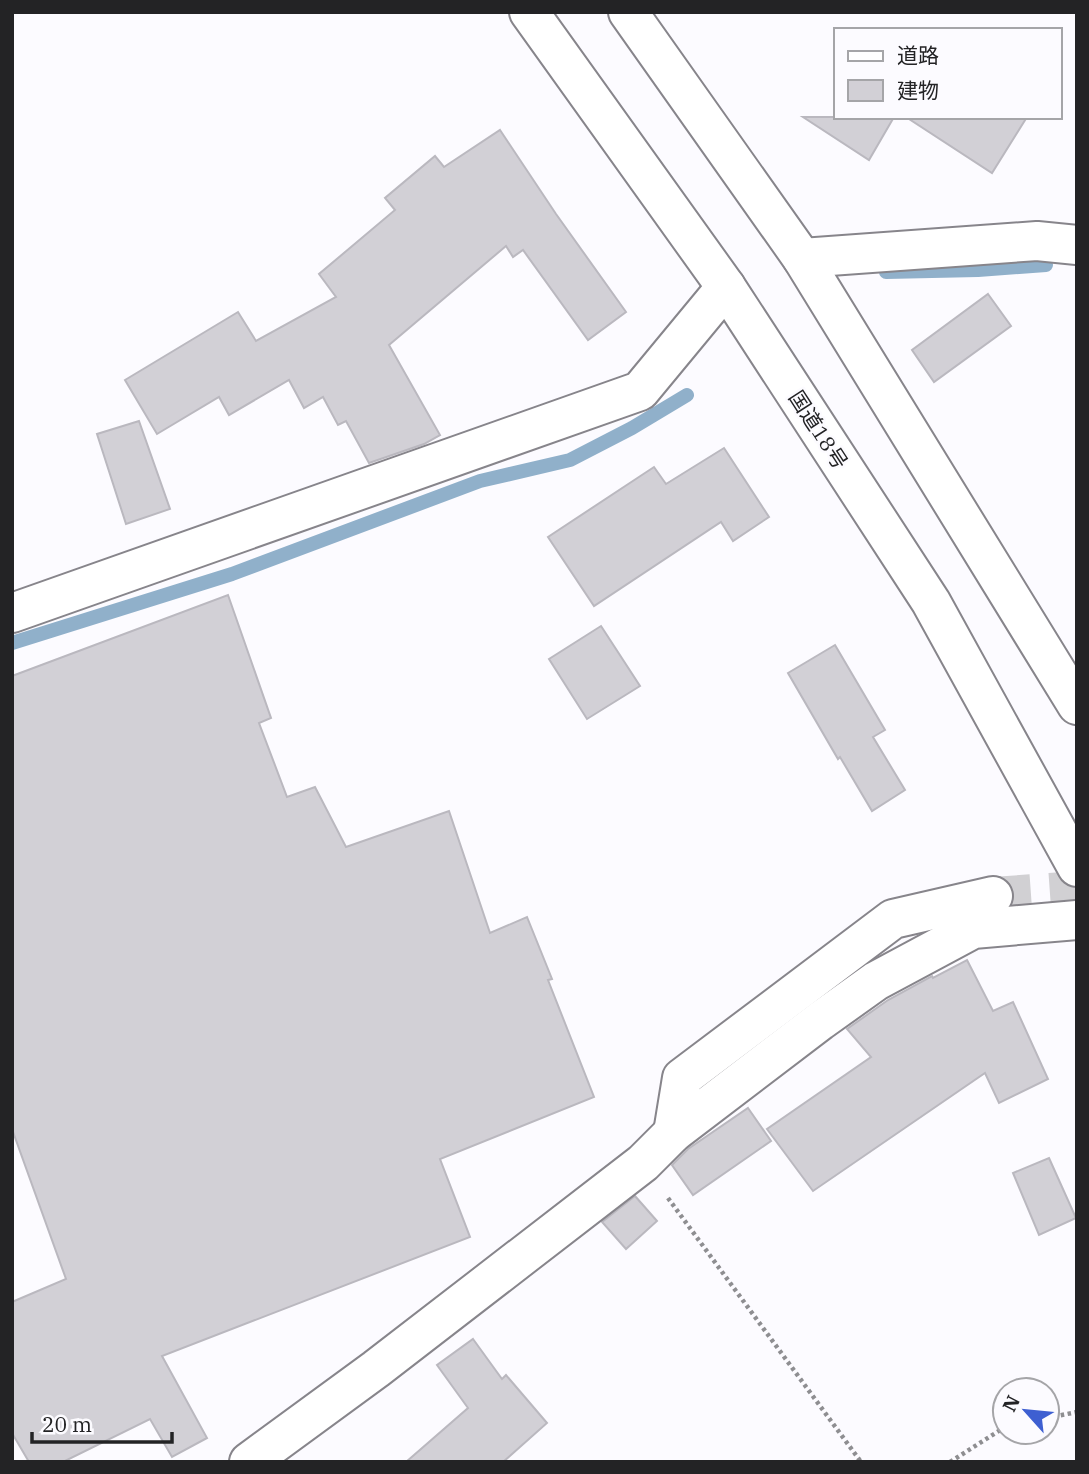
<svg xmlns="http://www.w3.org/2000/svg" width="1089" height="1474" viewBox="0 0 1089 1474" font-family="'IBM Plex Serif','Noto Sans JP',serif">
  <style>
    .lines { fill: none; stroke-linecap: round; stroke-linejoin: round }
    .stream { stroke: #90b0ca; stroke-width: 14 }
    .building { fill: #d2d0d6; stroke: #bab8bf; stroke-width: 2 }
    .minor-tunnel { stroke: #d1d0d3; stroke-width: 38; stroke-dasharray: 38 19; stroke-linecap: butt }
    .minor-casing { stroke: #87858b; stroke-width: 42 }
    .trunk-casing { stroke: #87858b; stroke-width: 42 }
    .path { stroke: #8e8e91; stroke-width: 4.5; stroke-dasharray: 3.5 3.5; stroke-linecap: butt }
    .minor { stroke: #fff; stroke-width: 38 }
    .trunk { stroke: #fff; stroke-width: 38 }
    .labels { text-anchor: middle; stroke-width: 5; stroke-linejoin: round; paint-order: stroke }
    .street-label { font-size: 21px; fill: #232325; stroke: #fcfbff }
  </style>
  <rect width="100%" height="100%" fill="#fcfbff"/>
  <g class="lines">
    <!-- stream -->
    <g class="stream">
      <path d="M886,272L978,270L1046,265"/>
      <path d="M12,643L232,574L480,481L570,460L632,428L687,395"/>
    </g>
  </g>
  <!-- building -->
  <g class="building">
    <path d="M803,117H894L869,160Z"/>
    <path d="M906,117H1027L992,173Z"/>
    <path d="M500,130L556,214L626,312L588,340L523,250L513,257L506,246L389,345L440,435L424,444L369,463L346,421L338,425L323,397L304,408L289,380L229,415L219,397L157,434L125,380L238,312L256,341L336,297L319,274L395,210L385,198L435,156L444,167Z"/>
    <path d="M988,294L1011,326L934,382L912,350Z"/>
    <path d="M139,421L170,509L126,524L97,434Z"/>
    <path d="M724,448L769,517L733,541L721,522L594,606L548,537L654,467L666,484Z"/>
    <path d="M228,595L271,718L259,723L287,797L315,787L346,847L449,811L490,933L527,917L552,979L548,980L594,1097L440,1159L470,1237L162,1356L207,1438L172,1457L150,1419L63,1462H29L12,1433V1302L66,1279L12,1129V676Z"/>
    <path d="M601,626L640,686L587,719L549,659Z"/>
    <path d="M835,645L885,730L873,737L905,790L872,811L840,757L838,759L788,673Z"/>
    <path d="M967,960L993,1011L1013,1002L1048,1079L999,1103L985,1073L813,1191L767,1129L871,1057L847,1029L888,1000L932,976L933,978Z"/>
    <path d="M748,1108L771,1141L693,1195L672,1165L688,1149Z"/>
    <path d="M1049,1158L1076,1218L1039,1235L1013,1173Z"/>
    <path d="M635,1196L657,1221L626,1249L602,1222Z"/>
    <path d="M473,1339L502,1379L506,1375L547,1423L503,1462H406L468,1408L437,1365Z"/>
  </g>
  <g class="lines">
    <!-- minor-tunnel -->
    <path class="minor-tunnel" d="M993,896L1077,890"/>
    <!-- minor casing -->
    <g class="minor-casing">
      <g id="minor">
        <path d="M802,258L1037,241L1077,245"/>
        <path d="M12,613L640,391L726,287"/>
        <path d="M673,1133L682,1078L893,919L993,896"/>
        <path d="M249,1462L376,1369L643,1163L673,1133L820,1021L876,981L973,929L1077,920"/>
      </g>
    </g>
    <!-- trunk casing -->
    <g class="trunk-casing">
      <g id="trunk">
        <path d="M529,12L726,287L931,602L1077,867"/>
        <path d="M628,12L802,258L1077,705"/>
      </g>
    </g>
    <!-- path -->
    <g class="path">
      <path d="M668,1198L861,1462"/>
      <path d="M1047,1418L1077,1412"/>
      <path d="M950,1462L1005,1427"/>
    </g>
    <!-- minor -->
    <use href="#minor" class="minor"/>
    <!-- trunk -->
    <use href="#trunk" class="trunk"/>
  </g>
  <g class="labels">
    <!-- street labels -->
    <g class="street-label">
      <text transform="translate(818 430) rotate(57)" y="7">国道18号</text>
    </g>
  </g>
  <!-- border -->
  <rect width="1089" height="1474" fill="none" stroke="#232325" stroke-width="28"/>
  <!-- legend -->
  <rect x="834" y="28" width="228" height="91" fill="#fcfbff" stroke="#a5a5a8" stroke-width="2"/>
  <rect x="848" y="51" width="35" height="10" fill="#ffffff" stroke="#a5a5a8" stroke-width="2"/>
  <text x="897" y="63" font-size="21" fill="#232325">道路</text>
  <rect x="848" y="80" width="35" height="21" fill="#d2d0d6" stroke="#a5a5a8" stroke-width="2"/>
  <text x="897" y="98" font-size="21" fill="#232325">建物</text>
  <!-- north arrow -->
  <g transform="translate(1026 1411) rotate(297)"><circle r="33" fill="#fcfbff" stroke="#a5a5a8" stroke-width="2"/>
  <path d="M0-5L12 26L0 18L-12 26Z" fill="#3e5fd1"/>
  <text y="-10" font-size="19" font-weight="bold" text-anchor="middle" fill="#232325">N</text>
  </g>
  <!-- scale -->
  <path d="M32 1432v10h140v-10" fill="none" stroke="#232325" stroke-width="3.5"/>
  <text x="42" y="1432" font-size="21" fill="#232325" stroke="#fcfbff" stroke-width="5" paint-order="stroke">20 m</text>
</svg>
